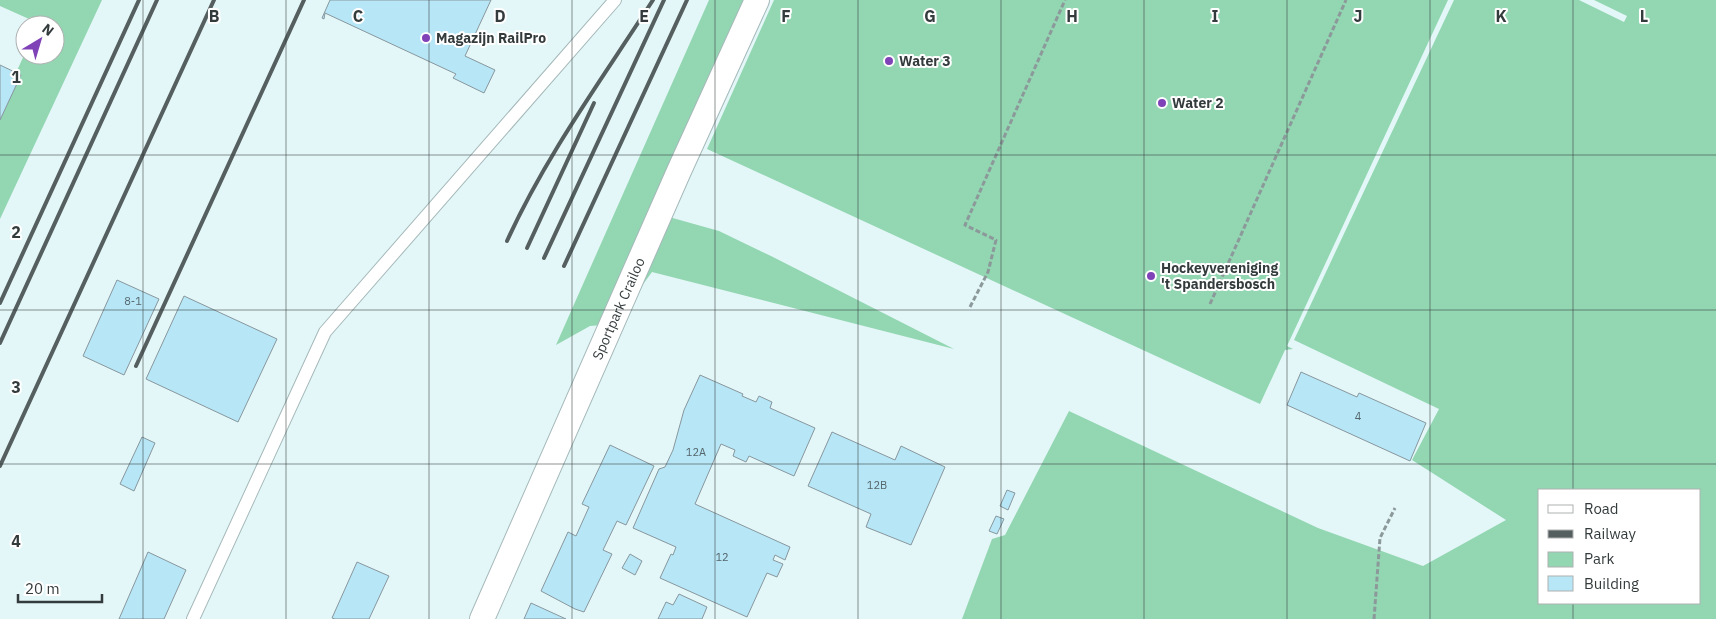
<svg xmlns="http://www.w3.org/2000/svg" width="1716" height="619" viewBox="0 0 1716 619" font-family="'IBM Plex Sans',sans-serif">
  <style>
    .green { fill: #93d6b2; fill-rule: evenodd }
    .building { fill: #b7e6f7; stroke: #87979d }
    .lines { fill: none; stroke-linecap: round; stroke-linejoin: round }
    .service-casing { stroke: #a6b9ba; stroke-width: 14 }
    .minor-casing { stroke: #a6b9ba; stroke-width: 26 }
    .path { stroke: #8c999a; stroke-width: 3; stroke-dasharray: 5 2.5; stroke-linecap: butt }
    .service { stroke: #fff; stroke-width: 12 }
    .minor { stroke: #fff; stroke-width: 24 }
    .rail { stroke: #565f60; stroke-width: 4 }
    .grid { fill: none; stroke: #343b3c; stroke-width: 1; stroke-opacity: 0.55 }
    .poi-dot { fill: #7f42b7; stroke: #fff; stroke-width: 2 }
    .labels { text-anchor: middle; stroke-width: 4; stroke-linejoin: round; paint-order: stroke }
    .number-label { font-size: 11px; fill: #55666b }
    .poi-label { font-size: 14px; font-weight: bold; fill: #343b3c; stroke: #fff; text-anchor: start }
    .street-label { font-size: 14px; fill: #343b3c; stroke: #fff }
    .grid-label { font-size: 16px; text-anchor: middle; font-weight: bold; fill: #343b3c; stroke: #fff; stroke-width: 4; stroke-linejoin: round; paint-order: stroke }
  </style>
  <rect width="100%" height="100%" fill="#e4f7f8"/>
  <!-- green -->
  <g class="green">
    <path d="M0,0H102L0,219V108L25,53V55H55V25H38V23L0,6Z"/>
    <path d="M709,0H746L662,215L719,231L771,256L954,349L652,272L614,324L590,326L556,345Z"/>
    <path d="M774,0H1448L1287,346L1293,349L1285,350L1260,404L707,149Z"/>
    <path d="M1454,0H1579L1624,22L1627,16L1594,0H1716V619H962L992,539L1005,535L1069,411L1318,528L1423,566L1506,520L1412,460L1439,409L1294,340ZM1540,490H1700V603H1540Z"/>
  </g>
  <!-- building -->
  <g class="building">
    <path d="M330,0H491L465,56L495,70L484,93L453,78L456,74L325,13L324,19L322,18Z"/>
    <path d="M0,65L21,75L0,120Z"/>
    <path d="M117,280L159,299L124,375L83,356Z"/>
    <path d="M184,296L277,339L238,422L146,379Z"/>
    <path d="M1301,372L1357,397L1359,393L1426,423L1410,461L1287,405Z"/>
    <path d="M700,375L743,394L742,396L756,402L759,396L772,402L770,408L815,428L794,476L749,456L746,462L733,456L735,450L721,444L695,504L790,547L785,560L775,555L773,560L783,564L777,577L767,573L747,617L660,578L671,554L673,555L676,547L633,528L659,469L665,467L673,450L684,410Z"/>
    <path d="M832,432L895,460L901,446L945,467L911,545L866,527L871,514L808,486Z"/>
    <path d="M142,437L155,443L134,491L120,484Z"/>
    <path d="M610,445L654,466L626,525L617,521L603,550L612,554L584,612L575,609L541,591L568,532L576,536L589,507L582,504Z"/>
    <path d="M1007,490L1015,493L1008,510L1000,506Z"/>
    <path d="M996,516L1004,519L997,534L989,531Z"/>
    <path d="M148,552L186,570L164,619H119Z"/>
    <path d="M630,554L642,561L635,575L622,568Z"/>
    <path d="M357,562L389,576L369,619H335L332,618Z"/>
    <path d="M679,594L707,607L702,619H658L666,602L673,605Z"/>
    <path d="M531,603L566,619H524Z"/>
  </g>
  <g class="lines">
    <!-- service casing -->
    <g class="service-casing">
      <path id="service" d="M193,619L325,332L615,0"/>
    </g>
    <!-- minor casing -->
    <g class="minor-casing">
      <g id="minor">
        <path id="s1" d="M482,619L679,171L757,0"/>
      </g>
    </g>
    <!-- path -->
    <g class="path">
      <path d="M1210,304L1346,0"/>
      <path d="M970,307L988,272L996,240L965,225L1065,0"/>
      <path d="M1374,619L1380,538L1395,508"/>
    </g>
    <!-- service -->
    <use href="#service" class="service"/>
    <!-- minor -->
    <use href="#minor" class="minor"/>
    <!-- rail -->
    <g class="rail">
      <path d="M507,241C546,155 602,79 653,0"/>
      <path d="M527,248L594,103"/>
      <path d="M544,258L664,0"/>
      <path d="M564,266L687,0"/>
      <path d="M0,303L139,0"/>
      <path d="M0,343L157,0"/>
      <path d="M136,366L304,0"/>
      <path d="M0,466L214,0"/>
    </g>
  </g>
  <!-- grid -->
  <path class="grid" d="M143,0V619M286,0V619M429,0V619M572,0V619M715,0V619M858,0V619M1001,0V619M1144,0V619M1287,0V619M1430,0V619M1573,0V490M0,155H1716M0,310H1716M0,464H1716M1573,603V619"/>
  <!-- markers -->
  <g class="poi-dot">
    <circle cx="426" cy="38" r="5"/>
    <circle cx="889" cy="61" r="5"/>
    <circle cx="1162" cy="103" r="5"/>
    <circle cx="1151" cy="276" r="5"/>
  </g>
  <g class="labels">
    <!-- number labels -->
    <g class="number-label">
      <text x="133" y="305">8-1</text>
      <text x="1358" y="420">4</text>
      <text x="696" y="456">12A</text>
      <text x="877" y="489">12B</text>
      <text x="722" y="561">12</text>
    </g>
    <!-- poi labels -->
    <g class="poi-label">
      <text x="436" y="43">Magazijn RailPro</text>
      <text x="899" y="66">Water 3</text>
      <text x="1172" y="108">Water 2</text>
      <text x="1161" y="273">Hockeyvereniging<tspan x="1161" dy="16">'t Spandersbosch</tspan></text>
    </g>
    <!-- street labels -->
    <g class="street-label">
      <text dy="5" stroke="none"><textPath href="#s1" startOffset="339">Sportpark Crailoo</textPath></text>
    </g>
  </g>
  <g class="grid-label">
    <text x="214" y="22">B</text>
    <text x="358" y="22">C</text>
    <text x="500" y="22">D</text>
    <text x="644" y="22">E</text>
    <text x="786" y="22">F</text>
    <text x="930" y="22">G</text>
    <text x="1072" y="22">H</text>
    <text x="1215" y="22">I</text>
    <text x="1358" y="22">J</text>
    <text x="1501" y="22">K</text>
    <text x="1644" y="22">L</text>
    <text x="16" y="83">1</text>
    <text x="16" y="238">2</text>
    <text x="16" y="393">3</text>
    <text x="16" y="547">4</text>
  </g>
  <!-- legend -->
  <rect x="1538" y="489" width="162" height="115" fill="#ffffff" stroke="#aeb1b1"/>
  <rect x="1548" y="505" width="25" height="8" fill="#ffffff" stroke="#aeb1b1"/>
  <text x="1584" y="514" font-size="15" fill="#343b3c">Road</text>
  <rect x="1548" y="530" width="25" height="8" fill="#565f60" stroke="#aeb1b1"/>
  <text x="1584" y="539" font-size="15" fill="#343b3c">Railway</text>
  <rect x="1548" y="552" width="25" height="15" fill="#93d6b2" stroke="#aeb1b1"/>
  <text x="1584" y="564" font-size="15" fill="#343b3c">Park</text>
  <rect x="1548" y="576" width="25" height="15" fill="#b7e6f7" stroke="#aeb1b1"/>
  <text x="1584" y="589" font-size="15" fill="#343b3c">Building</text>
  <!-- north arrow -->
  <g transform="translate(40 40) rotate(38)"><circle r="24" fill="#ffffff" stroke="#aeb1b1"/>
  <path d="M0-4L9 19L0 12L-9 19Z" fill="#7f42b7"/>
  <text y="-8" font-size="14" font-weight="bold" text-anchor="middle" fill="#343b3c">N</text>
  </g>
  <!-- scale -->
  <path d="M18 594v8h84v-8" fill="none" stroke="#343b3c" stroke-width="2.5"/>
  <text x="25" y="594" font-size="15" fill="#343b3c" stroke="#ffffff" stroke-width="4" paint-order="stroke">20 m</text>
</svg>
